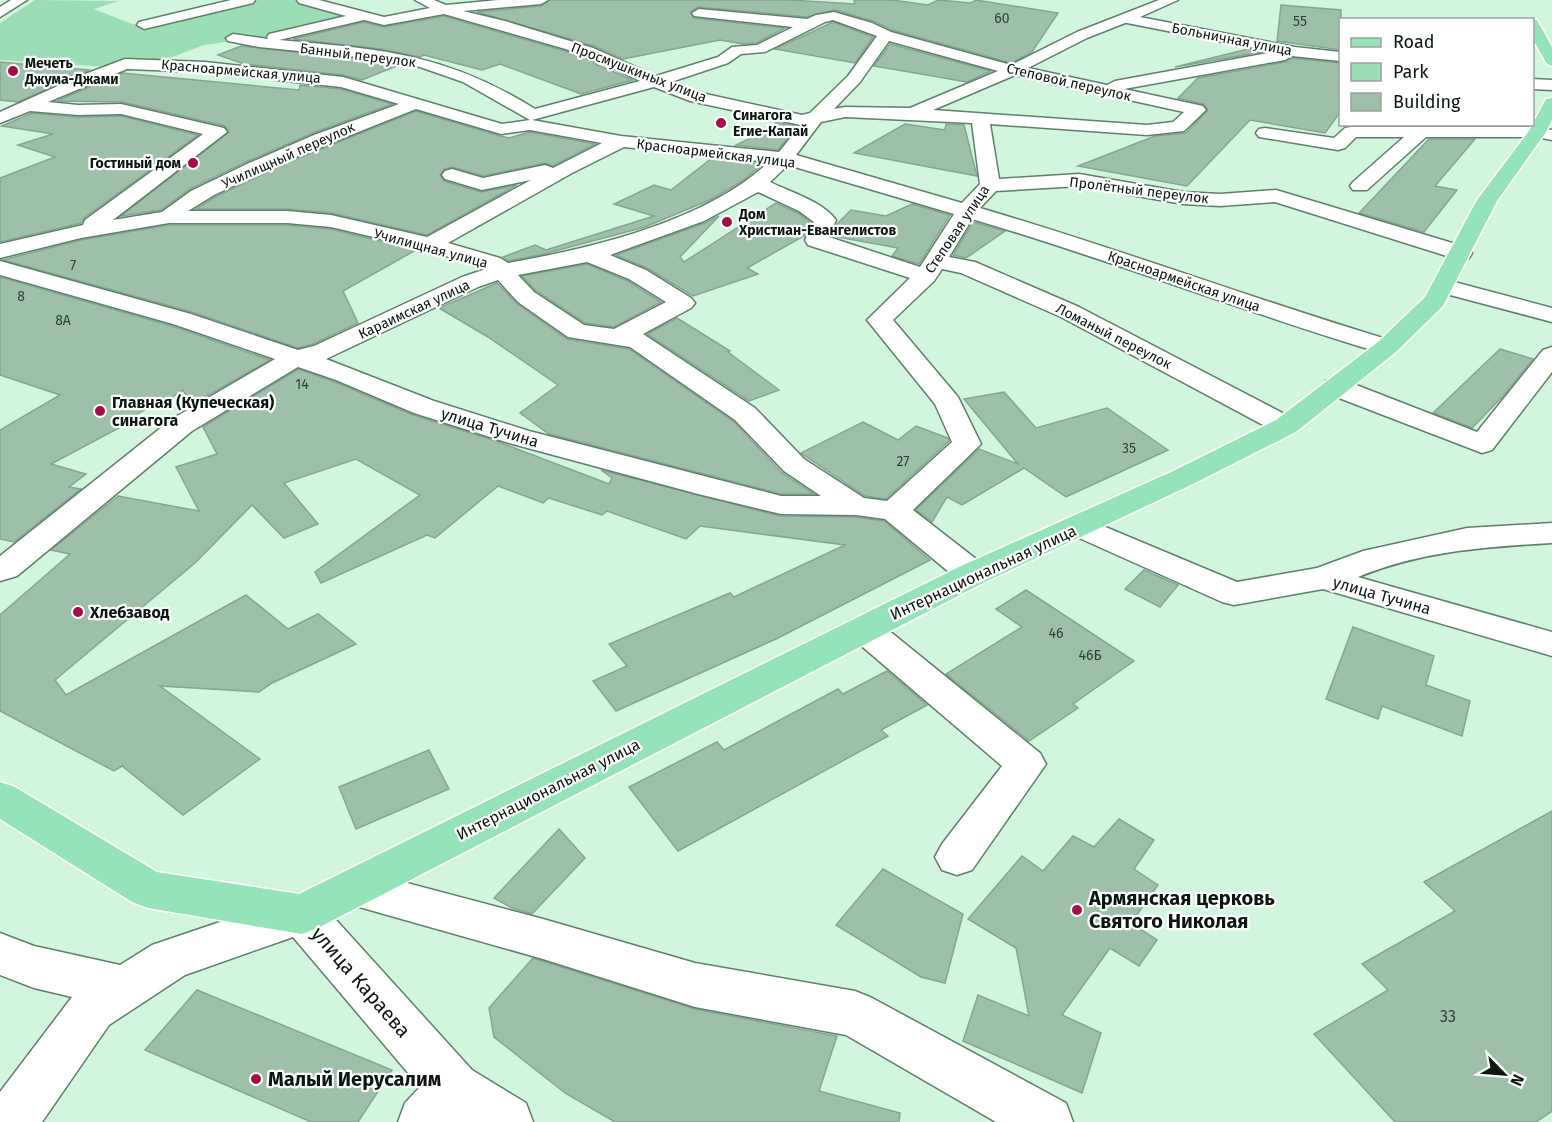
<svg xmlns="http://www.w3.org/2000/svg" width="1552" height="1122" viewBox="0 0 1552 1122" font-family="'Fira Sans',sans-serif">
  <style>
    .green { fill: #9bddb4 }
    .building { fill: #9ec0a9; stroke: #85a690; stroke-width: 1.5 }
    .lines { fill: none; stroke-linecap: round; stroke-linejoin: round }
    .minor-casing { stroke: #5f7f6a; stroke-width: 3 }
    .major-casing { stroke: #fff; stroke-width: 3 }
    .minor { fill: #fff; fill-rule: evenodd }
    .major { fill: #94e3b9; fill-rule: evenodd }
    .poi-dot { fill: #a40d49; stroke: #fff; stroke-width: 2 }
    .labels { text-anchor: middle; stroke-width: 4.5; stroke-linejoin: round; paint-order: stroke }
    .number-label { font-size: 14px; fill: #2f4136 }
    .far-street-label { font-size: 14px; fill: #0a170f; stroke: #fff }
    .far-poi-label { font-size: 14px; font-weight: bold; fill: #0a170f; stroke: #fff; text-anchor: start }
    .poi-label { font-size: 16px; font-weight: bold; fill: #0a170f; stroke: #fff; text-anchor: start }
    .street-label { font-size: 16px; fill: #0a170f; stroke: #fff }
    .near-number-label { font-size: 16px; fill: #2f4136 }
    .near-poi-label { font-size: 20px; font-weight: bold; fill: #0a170f; stroke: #fff; text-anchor: start }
    .near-street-label { font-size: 20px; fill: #0a170f; stroke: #fff }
  </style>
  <rect width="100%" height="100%" fill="#d1f5dd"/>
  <!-- green -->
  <path class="green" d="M35,0L118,1L94,9L132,24L142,26L250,0H301L358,16L254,43L239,40L204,45L162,61L107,67L0,60V23Z"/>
  <!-- building -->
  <g class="building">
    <path d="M550,0H790L855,4L854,0H892L928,5L938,0L971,3L976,0L1058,13L1032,52L1011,63L892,30L873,21L835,10L807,17L698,7L690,12L694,18L785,28L756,43L743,44L720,40L623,59L594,46L477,12L541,6Z"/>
    <path d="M1281,5L1341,10V50L1277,41Z"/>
    <path d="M444,16L582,56L598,64H595L633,80L581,94L500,64L482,70L424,55L420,57L381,49L293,39L364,22L384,27Z"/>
    <path d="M833,22L873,37L855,63L775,49Z"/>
    <path d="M890,44L991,71L967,82L874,66Z"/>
    <path d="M241,46L378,61L399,65L362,80L343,75L244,64L218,55Z"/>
    <path d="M1248,49L1262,52L1175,67Z"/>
    <path d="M1292,58L1341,63V111L1325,133L1250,120L1187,186L1078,166L1155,136L1186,133L1208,110L1203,104L1178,98L1198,78L1285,62Z"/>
    <path d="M0,62L89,70L18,102L0,100Z"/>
    <path d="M122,73L299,90L300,85L341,89L392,104L313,133L246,162L190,189L161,210L121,216L229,132L225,126L122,102L57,101Z"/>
    <path d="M416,111L500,136L509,138L530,132L595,144L553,166L545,163L483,176L453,167L444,169L440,175L444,181L481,192L517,185L427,235L331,213L287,209H196L215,197L284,164Z"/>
    <path d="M32,113L78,117L121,116L198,135L84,218L81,223L0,242V178L55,157L18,145L53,134L2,126Z"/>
    <path d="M775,122L797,126L778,150L736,145L776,126Z"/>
    <path d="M905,124L945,130L946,124L964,125L977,176L854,153Z"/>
    <path d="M1429,139H1475L1435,186L1457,190L1424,232L1359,213Z"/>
    <path d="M712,158L763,164L742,181L712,199L645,227L540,255L508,261L503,257L535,245L546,250L654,216L614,204L654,185L671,190Z"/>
    <path d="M776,203L798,213L811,223L804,236L747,268L758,274L693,296L647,268L616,255L705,223L719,216L680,257L684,262Z"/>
    <path d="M912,204L950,215L919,264L892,256L898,248L832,236L837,224L851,210L886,216Z"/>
    <path d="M973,222L1005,231L966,258L953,255Z"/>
    <path d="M169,225H287L331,229L416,250L343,291L358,323L313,344L298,348L192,312L3,260L81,240Z"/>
    <path d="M587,264L628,281L661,302L614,327L585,323L535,290L522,276Z"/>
    <path d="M0,277L172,326L270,360L191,405L183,390L158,406H151L118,425L119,428L51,464L86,474L69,487L81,489L14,542L0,539V430L60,395L0,375Z"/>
    <path d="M497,283L517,304L567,339L629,349L734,422L782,473L814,494H781L549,434L520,413L558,385L488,337L439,308Z"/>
    <path d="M677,318L730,351L728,352L779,390L749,401L647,334Z"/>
    <path d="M1500,349L1533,359L1505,394L1472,428L1433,413Z"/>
    <path d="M298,369L335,382L413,415L496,441L609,484L612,478L601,470L780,516L856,517L884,521L930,560L776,639L616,711L593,681L627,666L609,644L730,593L734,597L845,545L700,526L686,539L607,511L602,515L549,498L543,503L498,486L435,538L427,535L321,583L315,572L420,495L356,459L284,483L318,524L284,538L252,505L195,563L55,680L66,695L246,595L288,629L318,614L356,644L272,683L259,692L160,686L260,759L183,815L122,766L114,771L0,711V615L70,554L51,550L118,496L199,511L176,467L217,454L203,427Z"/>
    <path d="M1004,392L1036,428L1107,408L1168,450L1066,497L1024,468L962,505L947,497L932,522L916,510L979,449L1018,464L964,399Z"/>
    <path d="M863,422L898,440L916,426L948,438L949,441L886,499L865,496L801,453Z"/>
    <path d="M1144,570L1178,585L1160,607L1125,589Z"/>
    <path d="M1026,590L1134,661L1073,704L1078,708L1029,741L946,674L1022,627L996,609Z"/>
    <path d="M1353,627L1434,656L1426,685L1470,701L1462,736L1382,706L1378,719L1326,699Z"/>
    <path d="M887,671L927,705L881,730L888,736L678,851L629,787L717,742L724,750L838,689L843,694Z"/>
    <path d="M429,750L449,789L356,829L339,787Z"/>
    <path d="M1552,811V1111L1536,1122H1395L1314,1034L1388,990L1362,964L1455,911L1424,882Z"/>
    <path d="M1119,819L1154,840L1134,869L1158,885L1131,923L1157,940L1139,966L1110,948L1062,1015L1101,1033L1082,1093L963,1041L978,995L1029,1016L1016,948L968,919L1022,856L1043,871L1073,836L1094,847Z"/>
    <path d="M559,829L585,858L532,914L512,908L494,898Z"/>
    <path d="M883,869L963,914L945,983L921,977L836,925Z"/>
    <path d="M533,958L695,1009L837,1036L819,1091L900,1113L899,1122H615L565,1093L494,1037L489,1008Z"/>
    <path d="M197,990L392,1070L358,1122H311L145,1050Z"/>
  </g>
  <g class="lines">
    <!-- minor casing -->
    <g class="minor-casing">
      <g id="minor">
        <path d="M11,0H27L0,17V7Z"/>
        <path d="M231,0H255L253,3L144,29L137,25L139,22Z"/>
        <path d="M297,0H319L384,17L430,8L415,0H434L446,5L498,0H548L541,4L463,11L505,21L593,48L656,76L718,57L732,47L757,45L793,27L694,16L692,13L699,9L807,19L816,15L834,12L872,23L891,32L1011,65L1077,32L1159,0H1178L1140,17L1295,47L1340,52V61L1292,56L1285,60L1124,89L1203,106L1206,110L1184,131L1147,135L990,124L999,179L1079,174L1183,192L1220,194L1276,190L1469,248L1472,253L1469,258L1461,260L1453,258L1275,202L1220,206L1183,204L1079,186L996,191L980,208C1120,249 1256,300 1396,342L1400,347L1396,352L1387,355L1378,352C1242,311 1108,259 972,219L949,257L975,262L1079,307L1296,420L1300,426L1296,432L1286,434L1276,432L1061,317L961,273L942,269L934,281L893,320L958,397L981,444L913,510L985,566L990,574L985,582L973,585L961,582L885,519L856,515L781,514L698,494L509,443L414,413L336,380L298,367L192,431L17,576L0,581V556L172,419L275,359L173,324L0,275V261L191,314L298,350L314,346L462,277L486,269L424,249L331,227L287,223H169L81,238L0,258V244L83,225L85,220L203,134L121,114L78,115L30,111L0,123V112L80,76L125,59L205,62L343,77L502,124L530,120L463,82L420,67L378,59L259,47L228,41L226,38L233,34L268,39L267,37L269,34L346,16L299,3ZM444,14L583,54L640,81L535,109C446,53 380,49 279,40L364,20L384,25ZM833,20L877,36L848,76L810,113L802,115L701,93L671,82L728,63L741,54L765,52L825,22ZM1125,23H1127L1274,52L1115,81L1107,85L1028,68L1087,38ZM889,41L998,71L910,108L845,107L834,109L860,82ZM127,69L205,72L341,87L399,104L314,135L247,164L191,191L162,212L113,220L227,132L224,128L121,104L78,105L48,102ZM1015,75L1184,112L1173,122L1147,125L933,110ZM654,87L690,101L801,125L779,152L621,136L532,120ZM416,109L501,134L530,130L602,143L553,168L545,165L483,178L452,169L445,171L442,175L445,179L482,190L531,180L427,237L331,215L287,211H188L214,195L283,162ZM845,117L972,123L980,184L962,203L796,155L821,122ZM624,147L769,162C705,222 592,248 508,263L500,258L448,243L572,173ZM788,165L954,214L920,267L829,237L836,220C822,201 790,192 770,182ZM758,192L799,211L814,222L805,240L808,245L910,278L867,320L935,404L952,442L887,501L864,498L804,459L755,408L643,334L691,308L695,303L691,298L646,270L610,255L704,221ZM587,262L629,279L666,302L614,329L584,325L534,292L518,275ZM498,280L518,302L568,337L630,347L735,420L784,471L821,496H781L529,431L434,401L326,359L478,287Z"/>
        <path d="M1532,79L1552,80V90L1532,89Z"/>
        <path d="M1351,127H1537L1552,130V140L1537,137H1426L1367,190H1353L1350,186L1353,182L1404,137H1356L1345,148L1338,150L1265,138L1259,137L1256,133L1259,129L1265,128L1334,138L1345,128Z"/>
        <path d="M1443,279L1552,308V322L1435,291L1431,286L1435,281Z"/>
        <path d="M1552,347V372L1492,450L1482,453L1326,393L1323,387L1326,381L1336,379L1346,381L1477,432L1543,350Z"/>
        <path d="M1079,516L1237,582L1317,568L1363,551L1467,528L1552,523V543C1484,547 1422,551 1358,577L1552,632V656L1323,589L1234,605L1222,602L1068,533L1063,526L1068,519Z"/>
        <path d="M864,617L877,621L1040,753L1046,764L972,870L957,875L942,870L935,857L942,844L1002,766L851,637L846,629L851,621Z"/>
        <path d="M354,869L543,919L695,963L855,991L872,998L1066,1103L1073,1122H996L846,1035L695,1007L543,959L338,901L332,888L338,875Z"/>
        <path d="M302,894L318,900L472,1070L526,1103L533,1122H398L405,1103L420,1087L293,937L185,975L109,1025L42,1122H0V1092L72,997L34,988L0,975V933L34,946L120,965L152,945Z"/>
      </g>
    </g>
    <!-- major casing -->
    <g class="major-casing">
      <g id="major">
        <path d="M1532,19L1537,20L1552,47V66L1547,64L1532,38V20H1529Z"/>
        <path d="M1552,98V120L1546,132L1497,201L1443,306L1396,352L1296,432L1193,484L985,582L318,928L302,934L148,908L132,902L0,819V782L15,787L157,872L299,894L961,566L1171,472L1276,420L1378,342L1425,297L1477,200L1529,131L1546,99Z"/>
      </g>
    </g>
    <!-- minor -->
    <use href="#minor" class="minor"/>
    <!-- major -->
    <use href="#major" class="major"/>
  </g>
  <!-- markers -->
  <g class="poi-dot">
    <circle cx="13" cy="71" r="6"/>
    <circle cx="721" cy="123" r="6"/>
    <circle cx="193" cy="163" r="6"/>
    <circle cx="727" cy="222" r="6"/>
    <circle cx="100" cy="411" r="6"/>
    <circle cx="78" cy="612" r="6"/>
    <circle cx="1077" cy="910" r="6"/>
    <circle cx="256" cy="1079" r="6"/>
  </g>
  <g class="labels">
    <!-- number labels -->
    <g class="number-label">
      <text x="1002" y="23">60</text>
      <text x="1300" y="26">55</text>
      <text x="73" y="270">7</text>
      <text x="21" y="301">8</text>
      <text x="63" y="325">8А</text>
      <text x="302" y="389">14</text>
      <text x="1129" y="453">35</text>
      <text x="903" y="466">27</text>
      <text x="1056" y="638">46</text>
      <text x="1090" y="660">46Б</text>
    </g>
    <!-- far-street labels -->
    <g class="far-street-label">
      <text transform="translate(1232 39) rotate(11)" y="5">Больничная улица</text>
      <text transform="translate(358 55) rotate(7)" y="5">Банный переулок</text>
      <text transform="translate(241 71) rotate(5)" y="5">Красноармейская улица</text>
      <text transform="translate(639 72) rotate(21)" y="5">Просмушкиных улица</text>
      <text transform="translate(1069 82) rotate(13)" y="5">Степовой переулок</text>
      <text transform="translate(716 153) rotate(7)" y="5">Красноармейская улица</text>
      <text transform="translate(288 155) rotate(-24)" y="5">Училищный переулок</text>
      <text transform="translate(1139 190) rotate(7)" y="5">Пролётный переулок</text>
      <text transform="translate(957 229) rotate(-56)" y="5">Степовая улица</text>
      <text transform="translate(431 248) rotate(15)" y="5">Училищная улица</text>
      <text transform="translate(1184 281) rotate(19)" y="5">Красноармейская улица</text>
      <text transform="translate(414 309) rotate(-25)" y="5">Караимская улица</text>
      <text transform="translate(1114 336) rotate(27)" y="5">Ломаный переулок</text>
    </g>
    <!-- far-poi labels -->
    <g class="far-poi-label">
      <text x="25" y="68">Мечеть<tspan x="25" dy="16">Джума-Джами</tspan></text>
      <text x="733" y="120">Синагога<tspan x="733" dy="16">Егие-Капай</tspan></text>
      <text x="181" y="168" text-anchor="end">Гостиный дом</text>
      <text x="739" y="219">Дом<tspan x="739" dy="16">Христиан-Евангелистов</tspan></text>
    </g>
    <!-- poi labels -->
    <g class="poi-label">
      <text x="112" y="408">Главная (Купеческая)<tspan x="112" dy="18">синагога</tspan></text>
      <text x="90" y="618">Хлебзавод</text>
    </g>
    <!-- street labels -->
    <g class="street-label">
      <text transform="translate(490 427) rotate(17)" y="6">улица Тучина</text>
      <text transform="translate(983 572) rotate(-25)" y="6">Интернациональная улица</text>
      <text transform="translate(1382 595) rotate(16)" y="6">улица Тучина</text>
      <text transform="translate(548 789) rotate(-27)" y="6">Интернациональная улица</text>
    </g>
    <!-- near-number labels -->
    <g class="near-number-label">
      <text x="1448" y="1022">33</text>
    </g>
    <!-- near-poi labels -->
    <g class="near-poi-label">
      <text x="1089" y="905">Армянская церковь<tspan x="1089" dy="23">Святого Николая</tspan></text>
      <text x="268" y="1086">Малый Иерусалим</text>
    </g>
    <!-- near-street labels -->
    <g class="near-street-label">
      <text transform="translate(361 982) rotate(49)" y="7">улица Караева</text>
    </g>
  </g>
  <!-- legend -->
  <rect x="1339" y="18" width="195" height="108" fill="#ffffff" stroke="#9da29f" stroke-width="1.5"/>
  <rect x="1351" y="38" width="30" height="9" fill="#94e3b9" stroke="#9da29f" stroke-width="1.5"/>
  <text x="1393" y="48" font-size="18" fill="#0a170f">Road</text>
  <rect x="1351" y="63" width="30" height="18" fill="#9bddb4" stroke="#9da29f" stroke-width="1.5"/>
  <text x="1393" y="78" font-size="18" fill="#0a170f">Park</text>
  <rect x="1351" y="93" width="30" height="18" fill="#9ec0a9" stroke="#9da29f" stroke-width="1.5"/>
  <text x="1393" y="108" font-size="18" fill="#0a170f">Building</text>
  <!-- north arrow -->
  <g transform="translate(1504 1074) rotate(115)" stroke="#ffffff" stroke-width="4.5" paint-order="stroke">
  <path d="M0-4.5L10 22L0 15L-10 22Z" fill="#0a170f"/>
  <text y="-9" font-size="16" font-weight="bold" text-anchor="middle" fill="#0a170f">N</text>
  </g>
</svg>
